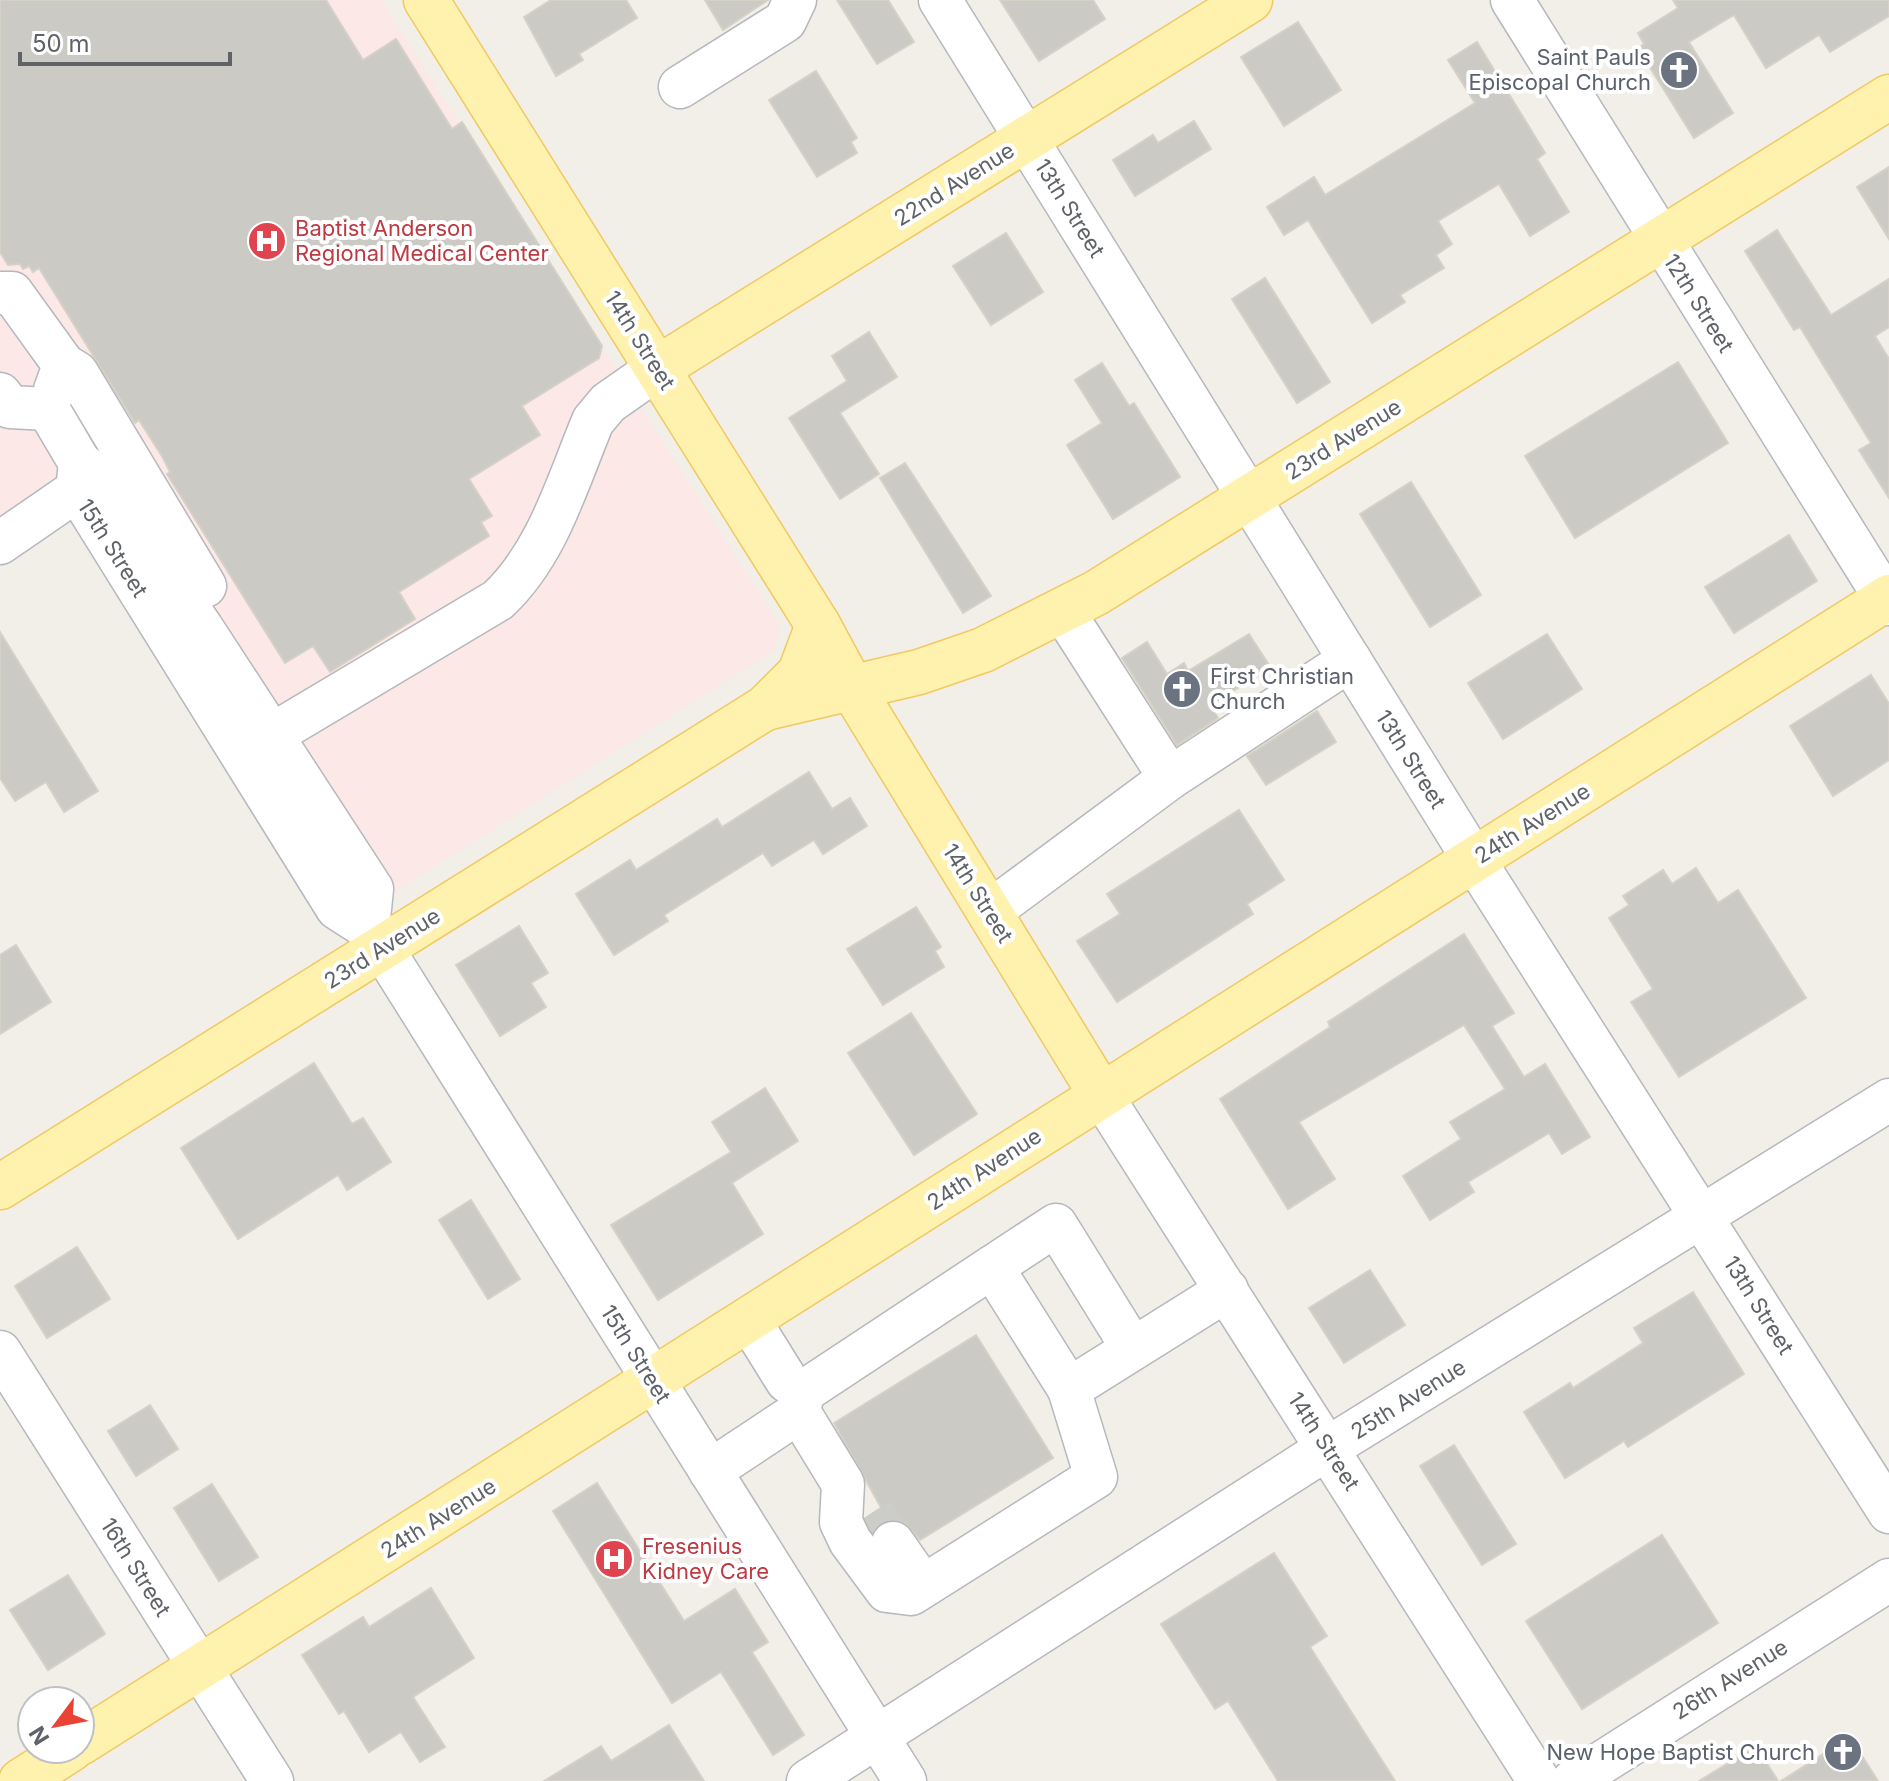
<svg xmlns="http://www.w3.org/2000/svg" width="1889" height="1781" viewBox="0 0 1889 1781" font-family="Inter,sans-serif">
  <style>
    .medical { fill: #fce8e6 }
    .building { fill: #cccac5; stroke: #d6d1c6; stroke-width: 2 }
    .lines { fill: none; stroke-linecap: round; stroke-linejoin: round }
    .minor-tunnel { stroke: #ccccc8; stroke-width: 42; stroke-dasharray: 42 21; stroke-linecap: butt }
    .minor-casing { stroke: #b5b8bc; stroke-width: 45 }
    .major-casing { stroke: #f2c960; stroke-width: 47 }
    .minor { stroke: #fff; stroke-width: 42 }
    .major { stroke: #fff2af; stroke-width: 44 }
    .labels { text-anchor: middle; stroke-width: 8; stroke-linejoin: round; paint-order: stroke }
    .worship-label { font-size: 22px; fill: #5b616d; stroke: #fff; text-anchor: end }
    .street-label { font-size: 22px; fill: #5f6368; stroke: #fff }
    .health-label { font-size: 22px; fill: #be3a42; stroke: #fff; text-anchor: start }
  </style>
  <rect width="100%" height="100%" fill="#f1efe8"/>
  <!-- medical -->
  <path class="medical" d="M0,0H381L780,626L775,650L346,923L64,483L0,524Z"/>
  <!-- building -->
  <g class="building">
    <path d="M0,0H326L363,60L396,39L452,129L462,122L602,346L599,358L522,406L540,435L469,479L492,516L481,522L489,536L399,592L415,619L330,672L313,646L285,663L167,474L170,472L163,458L139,420L135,423L39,268L33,272L29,266L23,269L20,264L8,265L0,252Z"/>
    <path d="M551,0H626L637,18L579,54L583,60L556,76L524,17Z"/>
    <path d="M705,0H768L723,30Z"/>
    <path d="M837,0H888L914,42L877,64Z"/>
    <path d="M1000,0H1093L1105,19L1039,61Z"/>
    <path d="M1673,0H1889V16L1830,52L1819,35L1766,68L1734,15L1689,42L1733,113L1694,138L1638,48L1644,44L1638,33L1678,8Z"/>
    <path d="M1298,22L1341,90L1284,126L1241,57Z"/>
    <path d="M1477,42L1545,153L1537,159L1569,212L1530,236L1499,184L1438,221L1452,244L1436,255L1444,268L1400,295L1405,302L1372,323L1308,220L1284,235L1267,207L1314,177L1325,195L1475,103L1448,60Z"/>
    <path d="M816,71L857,138L851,142L857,153L817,177L769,100Z"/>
    <path d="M1194,121L1211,149L1135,196L1113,160L1153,135L1158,143Z"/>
    <path d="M1889,167V239L1857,187Z"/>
    <path d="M1777,230L1831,315L1889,279V327L1875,336L1889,359V498L1859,450L1871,443L1800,327L1794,330L1745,251Z"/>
    <path d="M1006,233L1043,292L991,325L953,266Z"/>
    <path d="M1265,278L1330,382L1297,403L1232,299Z"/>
    <path d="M869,332L897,377L840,413L879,474L840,499L789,418L847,381L832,356Z"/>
    <path d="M1678,362L1728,443L1575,538L1525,456Z"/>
    <path d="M1102,363L1129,406L1134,403L1180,477L1113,519L1067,445L1102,423L1075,380Z"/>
    <path d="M905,463L991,596L963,613L880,478Z"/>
    <path d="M1411,482L1481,595L1430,627L1360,514Z"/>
    <path d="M1789,535L1817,581L1734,633L1705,587Z"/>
    <path d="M0,632L98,791L64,812L46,782L15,801L0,778Z"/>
    <path d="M1249,634L1271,668L1210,705L1218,718L1177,745L1122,658L1147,642L1167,674L1184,663L1188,671Z"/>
    <path d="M1547,634L1582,689L1503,739L1468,683Z"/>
    <path d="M1871,675L1889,704V760L1833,796L1790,726Z"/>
    <path d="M1317,711L1336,742L1266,785L1247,756Z"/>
    <path d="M809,772L832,809L850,798L867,826L823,854L814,840L772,866L763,853L664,915L668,921L614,955L576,894L630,860L636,870L717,819L722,827Z"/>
    <path d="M1239,810L1284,880L1247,904L1253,914L1117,1002L1077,941L1120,914L1107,894Z"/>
    <path d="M1696,868L1718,903L1738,890L1806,998L1679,1077L1631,1002L1653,989L1609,918L1629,905L1623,896L1663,870L1672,884Z"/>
    <path d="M916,907L941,947L935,951L944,967L883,1005L847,949Z"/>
    <path d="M519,926L548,973L531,983L546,1007L500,1036L456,965Z"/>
    <path d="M1464,934L1514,1013L1492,1026L1524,1077L1545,1064L1590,1137L1562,1154L1549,1133L1468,1182L1474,1192L1430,1220L1403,1176L1461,1139L1450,1122L1505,1089L1464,1025L1299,1122L1335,1179L1288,1209L1220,1099L1330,1027L1328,1022Z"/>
    <path d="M16,945L51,1002L0,1034V955Z"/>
    <path d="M911,1013L977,1114L914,1155L848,1053Z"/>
    <path d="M314,1063L352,1124L363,1118L391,1162L347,1190L338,1175L238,1239L181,1148Z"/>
    <path d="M765,1088L798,1141L732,1183L763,1234L658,1300L611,1225L731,1152L712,1122Z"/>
    <path d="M471,1200L520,1279L488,1299L439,1220Z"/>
    <path d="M77,1247L110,1299L47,1338L15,1286Z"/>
    <path d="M1370,1270L1405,1325L1344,1363L1309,1308Z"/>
    <path d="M1693,1292L1744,1374L1628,1447L1624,1441L1565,1478L1524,1412L1570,1383L1573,1388L1643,1343L1634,1328Z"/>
    <path d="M976,1335L1053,1458L920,1540L904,1522L888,1520L834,1423Z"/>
    <path d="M150,1405L178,1449L136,1476L108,1431Z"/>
    <path d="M1454,1445L1516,1544L1482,1565L1420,1466Z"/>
    <path d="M597,1483L684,1621L735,1589L768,1642L752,1652L804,1735L773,1755L721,1672L672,1703L553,1511Z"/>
    <path d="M212,1484L258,1557L219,1581L174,1508Z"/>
    <path d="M1662,1535L1718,1623L1582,1709L1526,1621Z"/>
    <path d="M1274,1553L1327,1636L1310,1647L1395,1781H1278L1228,1701L1215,1709L1161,1624Z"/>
    <path d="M68,1575L105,1634L48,1670L10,1610Z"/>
    <path d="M431,1588L474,1658L413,1697L445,1747L420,1762L401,1732L369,1752L344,1711L339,1714L302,1655L363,1617L369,1627Z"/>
    <path d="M669,1725L704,1781H544L601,1746L611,1761Z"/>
    <path d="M1850,1737L1878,1781H1781Z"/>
    <path d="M1756,1746L1778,1781H1699Z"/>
  </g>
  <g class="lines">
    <!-- minor-tunnel -->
    <path class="minor-tunnel" d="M873,1512L893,1543"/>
    <!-- minor casing -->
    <g class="minor-casing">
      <g id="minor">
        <path d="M940,0L1474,860L1889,1512"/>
        <path d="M1512,0L1889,604"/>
        <path d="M680,87L785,21L795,0"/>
        <path d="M0,293H12L64,365L55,390"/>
        <path d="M64,365L77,373L205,586"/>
        <path d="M0,394L10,407L48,409"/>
        <path d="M48,409L80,463L98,476L202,628L372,889L368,928"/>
        <path d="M80,463L77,490L337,908L368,928L382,948L905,1781"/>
        <path d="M0,543L77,490"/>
        <path d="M1063,611L1170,778"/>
        <path d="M248,749L498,600C548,553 567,483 593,421L608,403L658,368"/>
        <path d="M989,912L1170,778L1350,660"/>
        <path d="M1100,1093L1539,1781"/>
        <path d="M749,1320L787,1381L803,1392L992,1267"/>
        <path d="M1133,1349L1056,1225L992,1267L1069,1389L1227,1290"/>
        <path d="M0,1352L272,1781"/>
        <path d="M799,1412L843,1484L841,1522L850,1541L887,1591L911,1594L1096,1477L1069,1389"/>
        <path d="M710,1471L799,1412L803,1392"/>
        <path d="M893,1543L923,1586"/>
        <path d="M808,1781L1328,1448L1889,1100"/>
        <path d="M1573,1781L1889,1580"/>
      </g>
    </g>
    <!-- major casing -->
    <g class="major-casing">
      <g id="major">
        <path d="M426,0L818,625L852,688L1100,1093"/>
        <path d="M658,368L1250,0"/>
        <path d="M765,708L919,672L983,650L1096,593L1889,97"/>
        <path d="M0,1187L765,708L800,673L818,625"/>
        <path d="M80,1743C682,1360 1286,979 1889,597"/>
        <path d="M21,1781L71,1749"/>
      </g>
    </g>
    <!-- minor -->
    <use href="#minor" class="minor"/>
    <!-- major -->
    <use href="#major" class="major"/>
  </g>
  <!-- icons -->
  <defs>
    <g id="church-disc" transform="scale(2)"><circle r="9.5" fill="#6b7280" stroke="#fff"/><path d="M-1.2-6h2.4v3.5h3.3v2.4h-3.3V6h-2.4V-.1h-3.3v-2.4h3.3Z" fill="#fff"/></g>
    <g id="hospital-disc" transform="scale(2)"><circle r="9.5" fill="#e0444e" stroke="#fff"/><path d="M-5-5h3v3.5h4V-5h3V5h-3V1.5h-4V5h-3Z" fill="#fff"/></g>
  </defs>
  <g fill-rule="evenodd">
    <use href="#church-disc" x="1679" y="70"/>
    <use href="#hospital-disc" x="267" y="241"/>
    <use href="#church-disc" x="1182" y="689"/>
    <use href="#hospital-disc" x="614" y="1559"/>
    <use href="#church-disc" x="1843" y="1752"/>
  </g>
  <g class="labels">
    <!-- worship labels -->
    <g class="worship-label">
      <text x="1651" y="65">Saint Pauls<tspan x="1651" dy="25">Episcopal Church</tspan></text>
      <text x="1210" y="684" text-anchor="start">First Christian<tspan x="1210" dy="25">Church</tspan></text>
      <text x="1815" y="1760">New Hope Baptist Church</text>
    </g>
    <!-- street labels -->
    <g class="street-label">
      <text transform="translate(954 184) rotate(-32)" y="8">22nd Avenue</text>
      <text transform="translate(1070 208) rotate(58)" y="8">13th Street</text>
      <text transform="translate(1699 303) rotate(58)" y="8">12th Street</text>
      <text transform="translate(640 340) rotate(58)" y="8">14th Street</text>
      <text transform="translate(1343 439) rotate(-32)" y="8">23rd Avenue</text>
      <text transform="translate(113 548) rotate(58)" y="8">15th Street</text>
      <text transform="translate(1411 759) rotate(58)" y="8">13th Street</text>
      <text transform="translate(1532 823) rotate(-32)" y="8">24th Avenue</text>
      <text transform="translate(978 893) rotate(58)" y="8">14th Street</text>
      <text transform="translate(382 948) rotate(-32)" y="8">23rd Avenue</text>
      <text transform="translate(984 1169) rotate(-33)" y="8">24th Avenue</text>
      <text transform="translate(1759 1305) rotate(58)" y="8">13th Street</text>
      <text transform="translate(636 1354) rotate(58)" y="8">15th Street</text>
      <text transform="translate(1408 1399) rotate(-32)" y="8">25th Avenue</text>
      <text transform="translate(1324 1441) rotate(57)" y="8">14th Street</text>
      <text transform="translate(438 1518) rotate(-32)" y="8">24th Avenue</text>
      <text transform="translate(136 1567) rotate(58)" y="8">16th Street</text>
      <text transform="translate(1730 1679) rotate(-32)" y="8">26th Avenue</text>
    </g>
    <!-- health labels -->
    <g class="health-label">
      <text x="295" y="236">Baptist Anderson<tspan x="295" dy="25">Regional Medical Center</tspan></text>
      <text x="642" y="1554">Fresenius<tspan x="642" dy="25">Kidney Care</tspan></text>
    </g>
  </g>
  <!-- north arrow -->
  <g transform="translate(56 1725) rotate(238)"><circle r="38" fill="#ffffff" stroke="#bfc1c3" stroke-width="2"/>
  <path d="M0-6L14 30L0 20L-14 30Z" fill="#ea4335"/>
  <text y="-12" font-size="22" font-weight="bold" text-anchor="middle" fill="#5f6368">N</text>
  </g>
  <!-- scale -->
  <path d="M20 52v12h210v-12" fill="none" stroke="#5f6368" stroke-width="4"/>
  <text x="32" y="52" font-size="24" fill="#5f6368" stroke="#ffffff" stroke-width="6" paint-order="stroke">50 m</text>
</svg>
